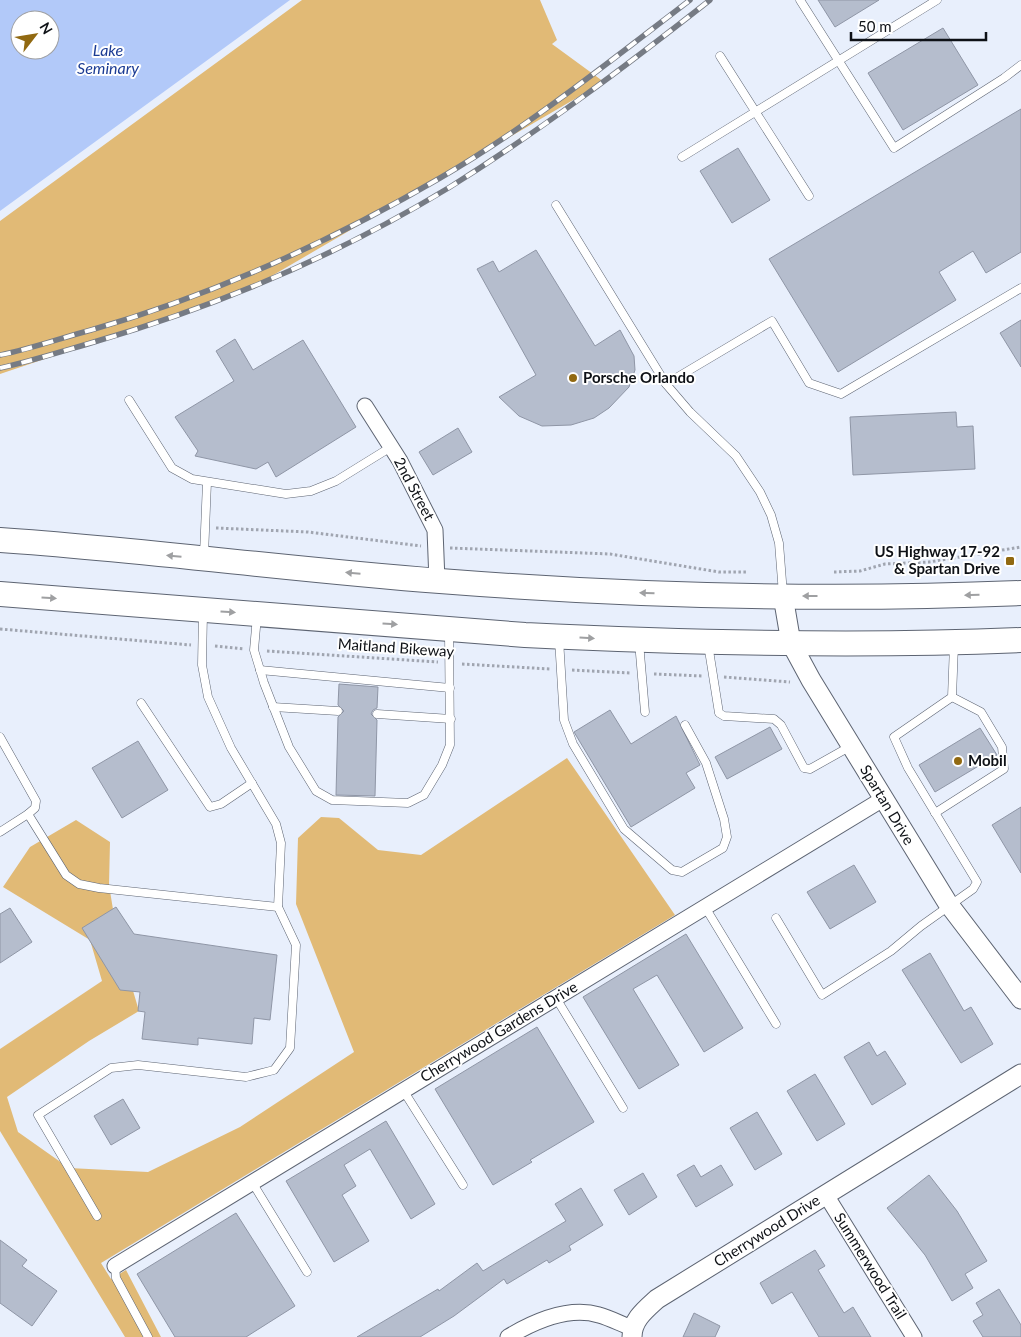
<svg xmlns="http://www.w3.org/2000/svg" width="1021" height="1337" viewBox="0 0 1021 1337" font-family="Lato,sans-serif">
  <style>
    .green { fill: #e1ba76 }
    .water { fill: #b2c9f9; fill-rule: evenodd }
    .building { fill: #b5bdcd; stroke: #8f96a6 }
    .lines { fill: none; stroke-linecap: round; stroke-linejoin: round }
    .service-casing { stroke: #5d6472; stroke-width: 9 }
    .minor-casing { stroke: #5d6472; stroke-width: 17 }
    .tertiary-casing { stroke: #5d6472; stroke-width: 21 }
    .primary-casing { stroke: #5d6472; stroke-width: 26 }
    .path { stroke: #a0a5b0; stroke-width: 3; stroke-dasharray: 2.5 2.5; stroke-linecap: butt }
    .service { stroke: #fff; stroke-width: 8 }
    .minor { stroke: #fff; stroke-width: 15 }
    .tertiary { stroke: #fff; stroke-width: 19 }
    .primary { stroke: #fff; stroke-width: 24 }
    .rail-casing { stroke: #767b84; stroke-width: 5.5 }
    .rail { stroke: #fff; stroke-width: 4; stroke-dasharray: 11; stroke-linecap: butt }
    .oneway { fill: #9fa0a2 }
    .poi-dot { fill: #916911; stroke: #fff; stroke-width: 2 }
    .labels { text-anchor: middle; stroke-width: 4; stroke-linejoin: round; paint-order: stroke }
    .poi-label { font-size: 15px; font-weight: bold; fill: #0e1116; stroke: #fff; text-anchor: start }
    .street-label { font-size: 15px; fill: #0e1116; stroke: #fff }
    .water-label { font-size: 16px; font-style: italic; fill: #1c3c94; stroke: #fff }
  </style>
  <rect width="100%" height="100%" fill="#e8effc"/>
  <!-- green -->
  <g class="green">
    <path d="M302,0H540L557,40L552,44L604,82L246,291L0,374V221Z"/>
    <path d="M567,758L675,915L101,1263L111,1279L126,1270L161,1337H125L0,1131V1049L102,981L90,940L3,887L30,847L76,820L110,842L109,885L118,940L139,1011L89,1041L7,1097L18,1132L69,1168L148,1172L240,1127L354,1052L296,904L298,838L321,817L339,818L378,850L421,855Z"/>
  </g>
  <!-- water -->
  <path class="water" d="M0,0H290L0,211ZM20,20H50V50H20Z"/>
  <!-- building -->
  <g class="building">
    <path d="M818,0H879L835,27Z"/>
    <path d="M943,28L978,85L903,130L868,73Z"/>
    <path d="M1021,109V252L986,273L973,251L939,272L956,300L838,372L769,259Z"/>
    <path d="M738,148L770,200L732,223L700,171Z"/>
    <path d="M536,250L595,346L620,330L634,356L635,370L629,387L609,408L594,418L571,425L542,426L519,416L499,397L536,375L477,269L493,261L499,272Z"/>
    <path d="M1021,320V367L1000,333Z"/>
    <path d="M235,339L253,370L303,340L356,427L276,477L268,462L256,469L195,456L198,451L175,417L234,381L216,351Z"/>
    <path d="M956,412L957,427L973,426L975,469L853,475L850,417Z"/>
    <path d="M458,428L472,452L433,475L419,452Z"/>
    <path d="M339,684L378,687L377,708L373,710L371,714L377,720L375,796L336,795L338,717L344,711L338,705Z"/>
    <path d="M610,710L631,744L676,716L700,765L686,773L695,788L631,827L574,732Z"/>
    <path d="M770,727L782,749L727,779L715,757Z"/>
    <path d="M980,728L997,755L935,792L919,765Z"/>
    <path d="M138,741L168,790L122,818L92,768Z"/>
    <path d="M1021,807V873L992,825Z"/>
    <path d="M854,865L876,902L830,929L807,892Z"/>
    <path d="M116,907L134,934L277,955L270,1020L254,1018L252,1044L198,1038V1045L142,1039L145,1012L138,1011L140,992L120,990L82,928Z"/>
    <path d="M10,908L32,942L0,963V914Z"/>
    <path d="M686,934L743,1028L704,1052L657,975L633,989L679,1065L639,1089L583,997Z"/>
    <path d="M930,953L964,1011L971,1007L993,1044L961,1063L902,970Z"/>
    <path d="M537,1027L594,1122L530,1160L532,1162L493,1185L435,1089Z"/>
    <path d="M869,1042L877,1056L885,1051L906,1084L872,1105L844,1057Z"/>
    <path d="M815,1074L845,1124L817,1141L787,1091Z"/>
    <path d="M123,1099L140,1128L111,1145L94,1116Z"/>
    <path d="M757,1112L782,1154L755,1170L730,1128Z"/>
    <path d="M386,1121L435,1204L411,1219L370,1149L344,1165L356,1186L342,1195L369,1241L334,1262L286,1181Z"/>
    <path d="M694,1165L701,1177L721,1165L733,1185L696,1207L677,1175Z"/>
    <path d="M643,1173L657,1197L629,1215L614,1190Z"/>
    <path d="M929,1175L957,1211L987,1261L965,1274L973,1288L952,1301L925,1255L887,1208Z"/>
    <path d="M581,1188L603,1225L569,1246L571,1250L549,1263L547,1260L507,1284L504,1279L454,1316L420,1337H357L438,1289L439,1291L477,1263L483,1271L566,1221L555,1204Z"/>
    <path d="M236,1213L295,1306L246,1337H175L137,1274Z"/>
    <path d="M0,1240L27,1260L22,1266L57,1291L32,1326L0,1303Z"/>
    <path d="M815,1250L825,1266L818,1270L844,1313L853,1307L871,1337H819L792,1292L772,1304L760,1283Z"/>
    <path d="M999,1289L1021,1325V1337H983L973,1321L983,1315L976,1303Z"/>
    <path d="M694,1313L720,1326L715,1337H683Z"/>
  </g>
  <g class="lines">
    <!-- service casing -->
    <g class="service-casing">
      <g id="service">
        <path d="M800,0L894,148L1004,78L1021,65"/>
        <path d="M720,56L809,196"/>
        <path d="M682,157L937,0"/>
        <path d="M556,205L666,384L690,412L736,456L760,492L771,515L779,543L783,594"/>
        <path d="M666,384L772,321L809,383L841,394L1021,288"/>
        <path d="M129,400L172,468L192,479L286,494L311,491L336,481L391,447"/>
        <path d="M204,555L207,482"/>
        <path d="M257,616L254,650L264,683L289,747L316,791L332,800L408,803L424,795L442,765L450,745L449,633"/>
        <path d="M559,639L564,720L573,744L624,829L672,870L682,872L723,848L727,837L724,819L706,763L685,725"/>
        <path d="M639,642L645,712"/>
        <path d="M708,644L719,713L724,716L774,719L781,725L804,768L810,769L851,746"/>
        <path d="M260,670L450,688"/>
        <path d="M141,703L210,807L221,804L252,783"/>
        <path d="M273,707L338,711"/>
        <path d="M377,714L451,719"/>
        <path d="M0,737L36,801L35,808L28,814L66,875L79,884L99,888L278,907"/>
        <path d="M935,813L1004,769L1002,747L981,712L952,697"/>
        <path d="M0,832L28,814"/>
        <path d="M705,907L776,1024"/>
        <path d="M776,918L822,995L891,951L921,926L973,889L977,882L908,768L894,737L952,697L954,645"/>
        <path d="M556,998L623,1108"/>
        <path d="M403,1090L463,1185"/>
        <path d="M252,1182L307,1272"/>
        <path d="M97,1216L38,1115L111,1068L138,1065L246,1077L274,1070L290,1048L296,945L278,907L281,843L276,824L231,748L208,697L202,665L203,613"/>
        <path d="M115,1266L116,1278L148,1337"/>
      </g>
    </g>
    <!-- minor casing -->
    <g class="minor-casing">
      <g id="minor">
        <path d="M365,406L400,461L435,530L437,581"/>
        <path d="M826,1195L914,1337"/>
        <path d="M115,1266L883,799"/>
        <path d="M508,1337C533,1322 569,1306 599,1315C610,1318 621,1324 632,1328"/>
      </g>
    </g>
    <!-- tertiary casing -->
    <g class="tertiary-casing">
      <g id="tertiary">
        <path d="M783,596L791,643L811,680L947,902L1021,999"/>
        <path d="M632,1337C632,1320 645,1310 657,1299L1021,1074"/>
      </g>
    </g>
    <!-- primary casing -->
    <g class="primary-casing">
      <g id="primary">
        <path d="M0,540C147,550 293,570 440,581C633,596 828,601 1021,593"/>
        <path d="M0,594L525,635C690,643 856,647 1021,640"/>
      </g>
    </g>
    <!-- path -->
    <g class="path">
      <path d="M216,528L308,532L421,546"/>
      <path d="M450,548L610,554L719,572H748"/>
      <path d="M834,572L860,571L885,564L929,562L1021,547"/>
      <path d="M0,629L191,645"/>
      <path d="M215,646L244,649"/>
      <path d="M267,651L438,662"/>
      <path d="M462,664L550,669"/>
      <path d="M572,670L630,673"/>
      <path d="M654,674L703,676"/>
      <path d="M724,677L790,682"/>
    </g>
    <!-- service -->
    <use href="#service" class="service"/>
    <!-- minor -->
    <use href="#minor" class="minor"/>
    <!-- tertiary -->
    <use href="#tertiary" class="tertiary"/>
    <!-- primary -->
    <use href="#primary" class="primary"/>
    <!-- rail casing -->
    <g class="rail-casing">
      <g id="rail">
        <path d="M0,355C31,349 61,338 91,330C213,295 330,242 440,178C528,127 609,62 690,0"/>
        <path d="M0,368C32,361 63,351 94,342C218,306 340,254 450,187C541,130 626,66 710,0"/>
      </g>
    </g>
    <!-- rail -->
    <use href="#rail" class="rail"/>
  </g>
  <!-- one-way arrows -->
  <defs><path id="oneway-solid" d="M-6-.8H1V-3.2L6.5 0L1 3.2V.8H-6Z" transform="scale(1.25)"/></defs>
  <g class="oneway">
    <use href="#oneway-solid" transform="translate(174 556) rotate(-175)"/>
    <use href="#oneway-solid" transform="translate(353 573) rotate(-175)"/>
    <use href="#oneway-solid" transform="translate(647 593) rotate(-178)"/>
    <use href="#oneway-solid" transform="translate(972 595) rotate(178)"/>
    <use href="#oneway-solid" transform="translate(810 596) rotate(-180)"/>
    <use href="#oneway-solid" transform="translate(49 598) rotate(4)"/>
    <use href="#oneway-solid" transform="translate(228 612) rotate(4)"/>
    <use href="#oneway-solid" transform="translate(390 624) rotate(4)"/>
    <use href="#oneway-solid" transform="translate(587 638) rotate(3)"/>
  </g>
  <!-- markers -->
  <g class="poi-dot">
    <circle cx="573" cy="378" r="5"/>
    <rect x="1005" y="556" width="10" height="10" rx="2.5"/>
    <circle cx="958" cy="761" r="5"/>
  </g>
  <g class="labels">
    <!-- poi labels -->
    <g class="poi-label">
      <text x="583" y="383">Porsche Orlando</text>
      <text x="1000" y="557" text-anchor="end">US Highway 17-92<tspan x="1000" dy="17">&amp; Spartan Drive</tspan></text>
      <text x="968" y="766">Mobil</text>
    </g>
    <!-- street labels -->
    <g class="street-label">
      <text transform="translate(414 489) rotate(62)" y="5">2nd Street</text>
      <text transform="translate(396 648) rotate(4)" y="5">Maitland Bikeway</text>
      <text transform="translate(887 805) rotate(59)" y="5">Spartan Drive</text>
      <text transform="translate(499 1032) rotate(-31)" y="5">Cherrywood Gardens Drive</text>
      <text transform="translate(767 1231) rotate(-32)" y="5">Cherrywood Drive</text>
      <text transform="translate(870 1266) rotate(58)" y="5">Summerwood Trail</text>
    </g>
    <!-- water labels -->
    <g class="water-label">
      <text x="108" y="56">Lake<tspan x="108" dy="18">Seminary</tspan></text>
    </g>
  </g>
  <!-- north arrow -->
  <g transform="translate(35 35) rotate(59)"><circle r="24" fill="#ffffff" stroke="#9fa0a2"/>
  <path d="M0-4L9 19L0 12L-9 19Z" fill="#916911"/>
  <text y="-8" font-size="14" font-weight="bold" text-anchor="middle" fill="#0e1116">N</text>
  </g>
  <!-- scale -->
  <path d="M851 32v8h135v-8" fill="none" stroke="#0e1116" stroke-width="2.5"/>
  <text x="858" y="32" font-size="15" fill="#0e1116" stroke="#ffffff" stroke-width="4" paint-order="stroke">50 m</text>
</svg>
